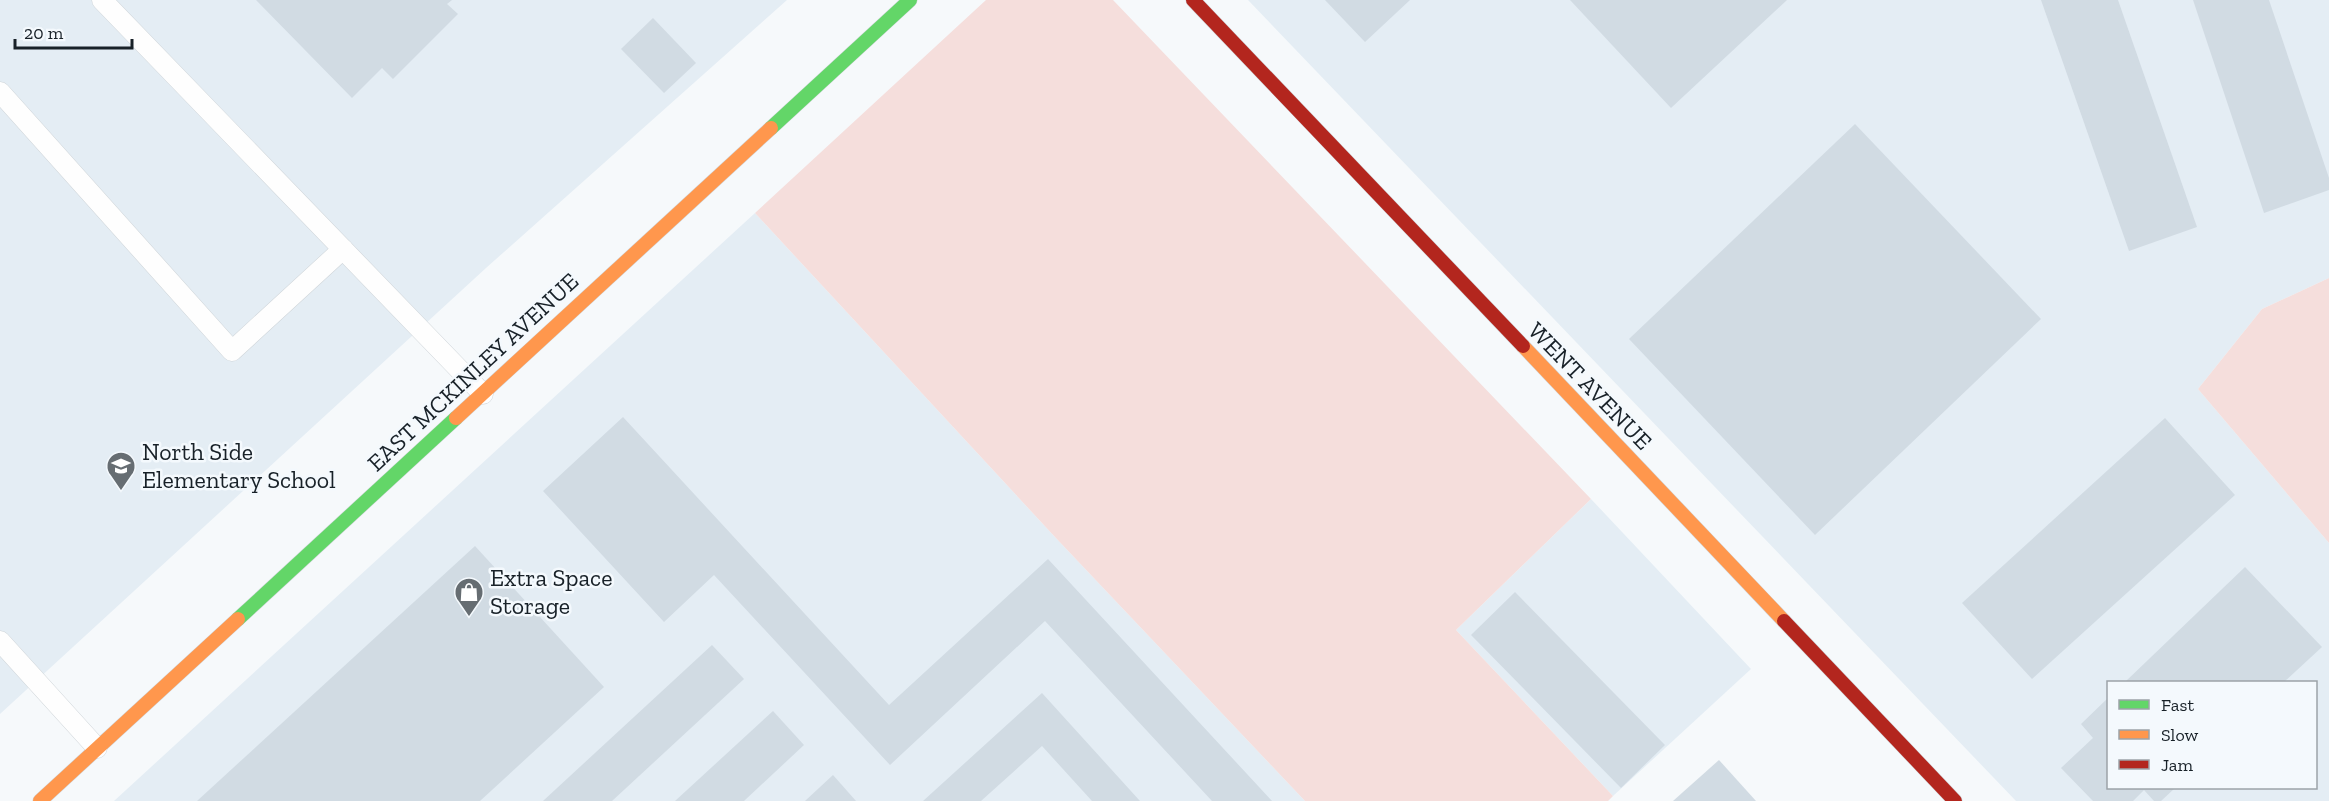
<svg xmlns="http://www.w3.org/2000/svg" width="2329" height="801" viewBox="0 0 2329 801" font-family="'Zilla Slab',serif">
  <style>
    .built { fill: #e4edf4; fill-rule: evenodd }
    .green { fill: #f5dedc }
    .building { fill: #d1dbe3 }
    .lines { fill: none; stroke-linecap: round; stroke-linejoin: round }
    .lane-casing { stroke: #cfd5d9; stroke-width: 21 }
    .fast-casing { stroke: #cfd5d9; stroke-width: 15 }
    .slow-casing { stroke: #cfd5d9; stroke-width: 15 }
    .jam-casing { stroke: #cfd5d9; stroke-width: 15 }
    .lane { stroke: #fefefe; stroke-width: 20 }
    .fast { stroke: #63d668; stroke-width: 14 }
    .slow { stroke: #ff974d; stroke-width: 14 }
    .jam { stroke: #b3261e; stroke-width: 14 }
    .labels { text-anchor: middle; stroke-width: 5; stroke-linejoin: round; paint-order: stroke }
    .street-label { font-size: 24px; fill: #182128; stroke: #f4f9fd }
    .poi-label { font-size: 24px; fill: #182128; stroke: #f4f9fd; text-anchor: start }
  </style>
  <rect width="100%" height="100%" fill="#f6f9fb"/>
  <!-- built -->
  <g class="built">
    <path d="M0,0H787L486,268L0,714Z"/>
    <path d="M1248,0H2329V278L2262,309L2198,389L2329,543V801H2016ZM2108,682H2316V788H2108Z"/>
    <path d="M755,213L1054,536L1305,801H114Z"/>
    <path d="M1591,499L1751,669L1613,796L1456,630Z"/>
  </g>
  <!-- green -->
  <g class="green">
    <path d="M986,0H1113L1591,499L1456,630L1613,796L1608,801H1305L1054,536L755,213Z"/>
    <path d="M2329,278V543L2198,389L2262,309Z"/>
  </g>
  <!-- building -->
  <g class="building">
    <path d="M256,0H452L447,4L458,14L393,79L382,68L352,98Z"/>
    <path d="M1325,0H1410L1365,42Z"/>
    <path d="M1570,0H1787L1671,108Z"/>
    <path d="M2041,0H2118L2197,227L2129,251Z"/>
    <path d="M2193,0H2269L2329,178V190L2264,213Z"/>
    <path d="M653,18L696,63L664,93L621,49Z"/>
    <path d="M1855,124L2041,319L1815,535L1629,339Z"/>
    <path d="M623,417L889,705L1048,559L1272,801H1212L1045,621L890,765L714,575L664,622L543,491Z"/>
    <path d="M2165,418L2235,495L2032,679L1962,603Z"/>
    <path d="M475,546L604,687L480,801H197Z"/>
    <path d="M2245,567L2322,647L2284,682H2125Z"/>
    <path d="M1515,592L1665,745L1621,788L1471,635Z"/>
    <path d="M712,645L744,679L612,801H543Z"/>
    <path d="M1042,693L1140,801H1092L1042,746L981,801H923Z"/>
    <path d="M2108,698V788H2175L2161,801H2154L2144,790L2133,801H2093L2061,768L2093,738L2081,724Z"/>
    <path d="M773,711L804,745L744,801H675Z"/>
    <path d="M1719,760L1756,801H1673Z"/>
    <path d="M833,775L856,801H805Z"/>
  </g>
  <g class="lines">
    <!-- lane casing -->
    <g class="lane-casing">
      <g id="lane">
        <path d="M102,0L483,394"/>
        <path d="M0,92L232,351L343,249"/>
        <path d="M0,641L97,748"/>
      </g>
    </g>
    <!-- fast casing -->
    <g class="fast-casing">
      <g id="fast">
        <path d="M771,128L910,0"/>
        <path d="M238,619L456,418"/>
      </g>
    </g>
    <!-- slow casing -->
    <g class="slow-casing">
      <g id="slow">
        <path d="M1523,346L1784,621"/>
        <path d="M456,418L771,128"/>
        <path d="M40,801L238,619"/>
      </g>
    </g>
    <!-- jam casing -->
    <g class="jam-casing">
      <g id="jam">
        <path d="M1193,0L1523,346"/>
        <path d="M1784,621L1955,801"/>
      </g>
    </g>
    <!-- lane -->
    <use href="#lane" class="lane"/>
    <!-- fast -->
    <use href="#fast" class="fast"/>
    <!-- slow -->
    <use href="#slow" class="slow"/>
    <!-- jam -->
    <use href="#jam" class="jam"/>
  </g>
  <!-- icons -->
  <defs>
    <g id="school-pin" transform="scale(1.5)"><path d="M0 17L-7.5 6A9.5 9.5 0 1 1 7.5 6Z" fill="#666d72" stroke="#f4f9fd"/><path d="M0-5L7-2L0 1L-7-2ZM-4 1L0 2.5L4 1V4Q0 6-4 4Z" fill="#fff"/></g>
    <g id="shop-pin" transform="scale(1.5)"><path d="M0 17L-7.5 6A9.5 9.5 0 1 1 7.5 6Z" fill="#666d72" stroke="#f4f9fd"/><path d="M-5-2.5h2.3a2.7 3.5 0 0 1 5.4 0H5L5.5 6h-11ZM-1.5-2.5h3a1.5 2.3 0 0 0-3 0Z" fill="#fff"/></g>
  </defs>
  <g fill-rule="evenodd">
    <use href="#school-pin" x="121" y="466"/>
    <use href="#shop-pin" x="469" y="592"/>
  </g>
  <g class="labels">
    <!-- street labels -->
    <g class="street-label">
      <text transform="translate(473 372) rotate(-43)" y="8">EAST MCKINLEY AVENUE</text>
      <text transform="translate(1590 386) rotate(46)" y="8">WENT AVENUE</text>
    </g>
    <!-- poi labels -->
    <g class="poi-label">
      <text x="142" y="460">North Side<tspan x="142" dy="28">Elementary School</tspan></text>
      <text x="490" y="586">Extra Space<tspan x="490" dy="28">Storage</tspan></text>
    </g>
  </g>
  <!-- legend -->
  <rect x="2107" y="681" width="210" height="108" fill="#f4f9fd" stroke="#9ca3a8" stroke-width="1.5"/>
  <rect x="2119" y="700" width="30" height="9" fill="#63d668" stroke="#9ca3a8" stroke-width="1.5"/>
  <text x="2161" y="711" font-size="18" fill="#182128">Fast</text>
  <rect x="2119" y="730" width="30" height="9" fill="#ff974d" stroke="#9ca3a8" stroke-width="1.5"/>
  <text x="2161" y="741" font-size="18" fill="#182128">Slow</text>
  <rect x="2119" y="760" width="30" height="9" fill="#b3261e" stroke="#9ca3a8" stroke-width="1.5"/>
  <text x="2161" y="771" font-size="18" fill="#182128">Jam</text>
  <!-- scale -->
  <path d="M15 39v9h117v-9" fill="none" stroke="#182128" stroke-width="3"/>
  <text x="24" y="39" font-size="18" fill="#182128" stroke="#f4f9fd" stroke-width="4.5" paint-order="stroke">20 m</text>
</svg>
